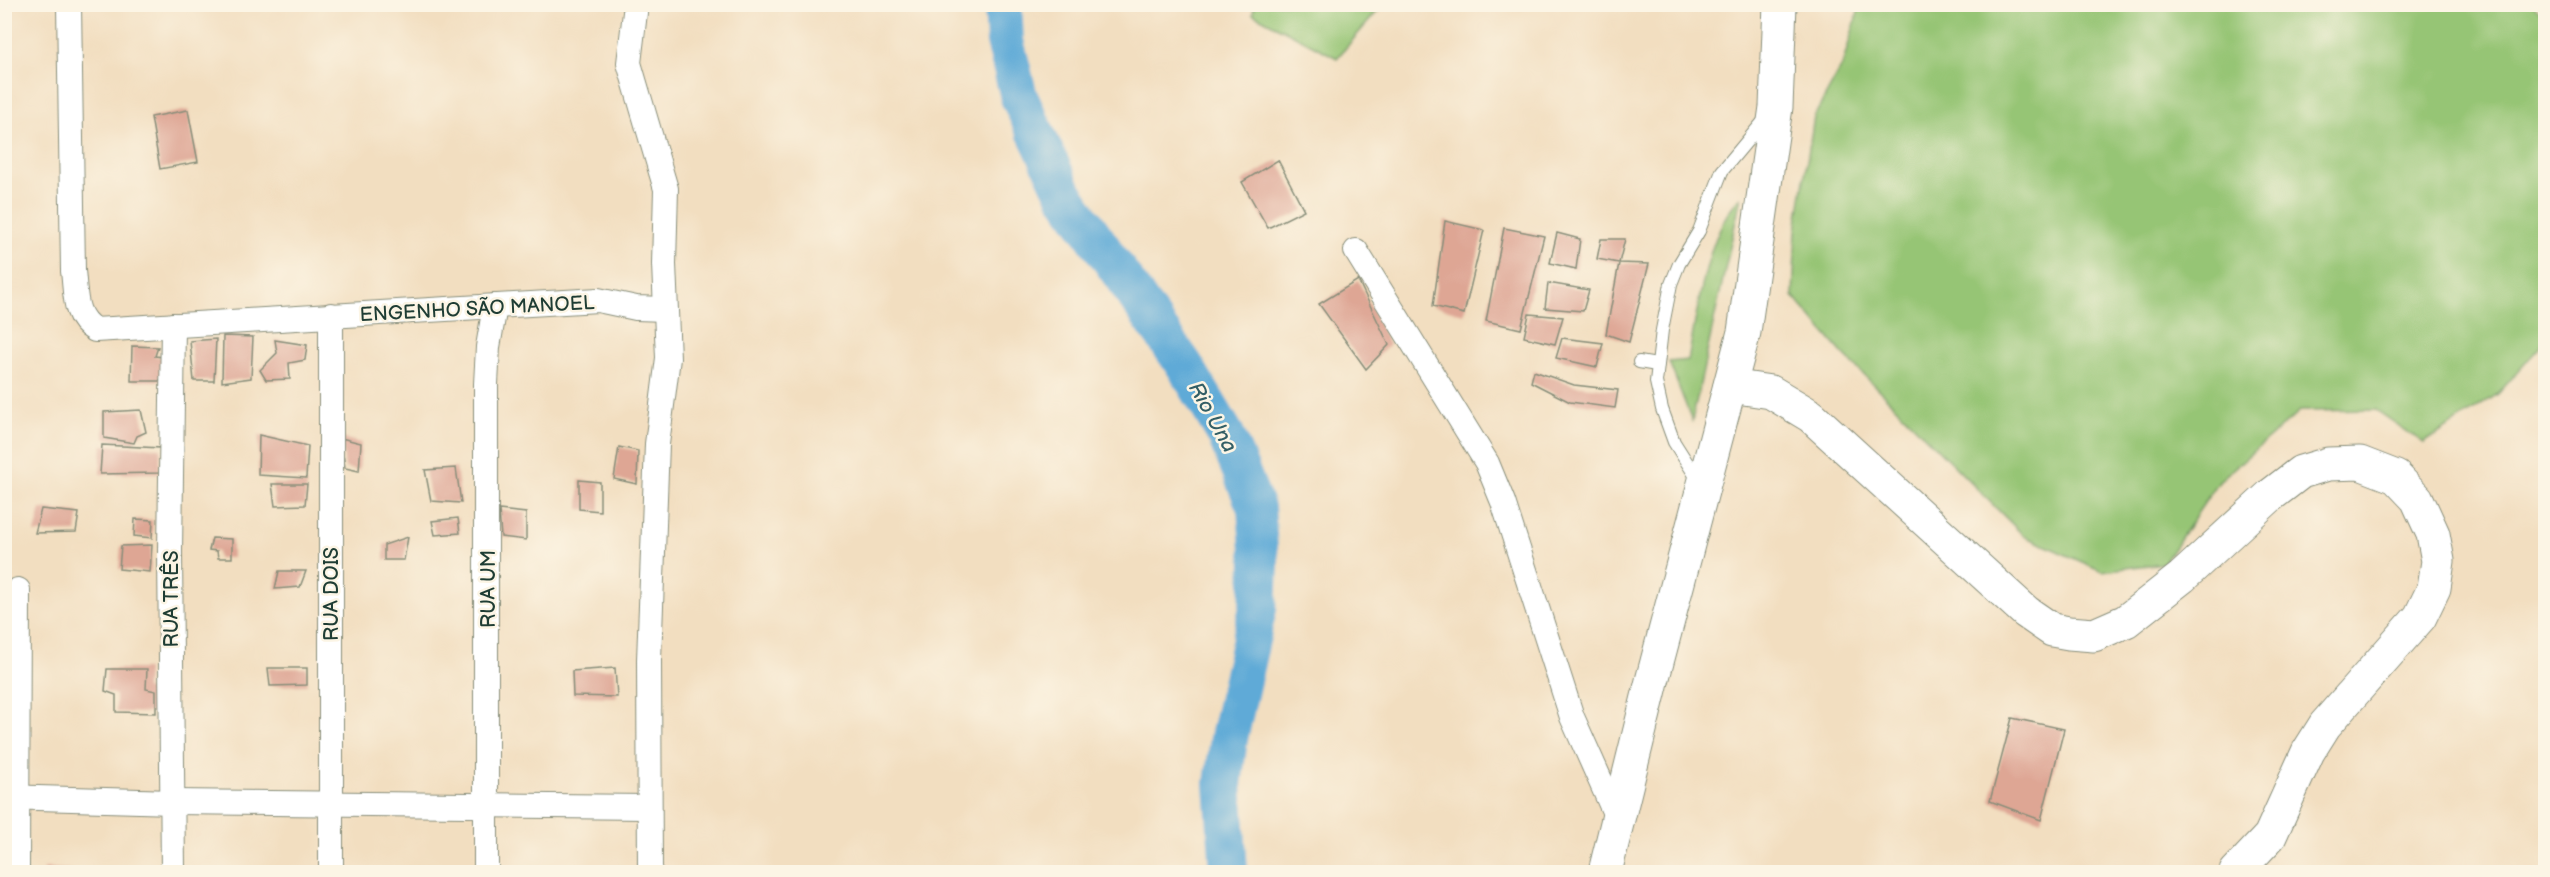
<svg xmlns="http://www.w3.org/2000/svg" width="2550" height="877" viewBox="0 0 2550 877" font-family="'Balsamiq Sans',sans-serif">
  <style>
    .green { fill: #96c575; stroke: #5a8154; stroke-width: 1.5 }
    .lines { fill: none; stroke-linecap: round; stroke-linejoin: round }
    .river { stroke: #5faad7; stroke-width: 38 }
    .building { fill: #dea694 }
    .lane-casing { stroke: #888e7a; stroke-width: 14 }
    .street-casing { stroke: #888e7a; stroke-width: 26 }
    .secondary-casing { stroke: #888e7a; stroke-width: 35 }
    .primary-casing { stroke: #888e7a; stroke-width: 35 }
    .lane { stroke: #fff; stroke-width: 12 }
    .street { stroke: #fff; stroke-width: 24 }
    .secondary { stroke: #fff; stroke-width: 33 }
    .primary { stroke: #fff; stroke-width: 33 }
    .labels { text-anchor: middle; stroke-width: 5; stroke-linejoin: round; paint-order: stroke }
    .street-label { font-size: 20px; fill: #1f3d34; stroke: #fcf5e5 }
    .water-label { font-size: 21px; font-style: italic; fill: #325e65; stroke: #fcf5e5 }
  </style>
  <rect width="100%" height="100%" fill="#fcf5e5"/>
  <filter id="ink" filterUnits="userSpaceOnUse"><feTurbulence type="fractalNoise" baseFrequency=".0167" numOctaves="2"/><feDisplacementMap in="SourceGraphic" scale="12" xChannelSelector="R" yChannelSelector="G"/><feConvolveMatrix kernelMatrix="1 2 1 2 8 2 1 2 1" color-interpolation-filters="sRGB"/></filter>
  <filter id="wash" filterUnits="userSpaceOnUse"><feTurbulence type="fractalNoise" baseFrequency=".008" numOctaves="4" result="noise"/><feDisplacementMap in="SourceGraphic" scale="24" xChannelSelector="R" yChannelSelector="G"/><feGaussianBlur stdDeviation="1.35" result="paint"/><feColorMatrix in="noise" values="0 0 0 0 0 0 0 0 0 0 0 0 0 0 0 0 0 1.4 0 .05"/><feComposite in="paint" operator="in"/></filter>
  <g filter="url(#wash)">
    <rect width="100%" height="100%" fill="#f2dec0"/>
    <!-- green -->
    <g class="green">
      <path d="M2531,4L2546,16L2545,341L2498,394L2424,443L2376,410L2300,411L2219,481L2164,563L2102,571L2024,536L1843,354L1793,296L1796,230L1814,117L1842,66L1860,5Z"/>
      <path d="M1254,5V4L1383,5L1337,58L1253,14Z"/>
      <path d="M1741,197L1692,421L1669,362L1688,360C1697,315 1707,227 1741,197Z"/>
    </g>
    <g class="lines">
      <!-- river -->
      <path class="river" d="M1003,4L1005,41L1019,97L1065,195L1185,366L1226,435L1256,508L1260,563L1258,608L1229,738L1223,784L1229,872"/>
    </g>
    <g id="blocks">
      <!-- building -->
      <g class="building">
        <path d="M188,110L198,162L160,169L151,117Z"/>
        <path d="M1278,160L1304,210L1268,228L1242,182Z"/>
        <path d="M1445,221L1484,230L1464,314L1433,306Z"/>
        <path d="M1504,228L1544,236L1521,329L1486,321Z"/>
        <path d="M1557,233L1580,239L1576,269L1550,263Z"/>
        <path d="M1601,239H1625L1619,263L1649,264L1629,342L1606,334L1619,263L1597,259Z"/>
        <path d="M1358,280L1389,345L1366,369L1319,304Z"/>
        <path d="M1548,283L1589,290L1583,311L1545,308Z"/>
        <path d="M1529,314L1563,317L1555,344L1524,337Z"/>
        <path d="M223,336L253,337L251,378L222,382Z"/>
        <path d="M1562,338L1603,343L1597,367L1556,358Z"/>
        <path d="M216,339L214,381H194L190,341Z"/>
        <path d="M275,340L307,345L305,360L289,363L290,379L266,380L260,370L277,353Z"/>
        <path d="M132,346L158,347L155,356L163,357L162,381H131Z"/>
        <path d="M1534,371L1574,385L1618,390L1615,408L1570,402L1531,382Z"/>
        <path d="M141,410L146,432L137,436L134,443L104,438V412Z"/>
        <path d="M259,435L308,446L306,478L258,475Z"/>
        <path d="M341,438L361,443L359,471L345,468Z"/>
        <path d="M102,445L161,448L159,473L100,474Z"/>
        <path d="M619,447L638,451L637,484L614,479Z"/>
        <path d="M456,468L461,503L431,501L425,470Z"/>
        <path d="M579,480L600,482V511L579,509Z"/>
        <path d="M272,484H307L305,505L275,506Z"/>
        <path d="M41,509L79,513L76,532L35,533Z"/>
        <path d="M499,510L526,513V540L501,537Z"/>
        <path d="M458,518L460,533L435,535L432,521Z"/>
        <path d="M135,519L153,520L152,538L134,536Z"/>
        <path d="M408,537L404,560H384V545Z"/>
        <path d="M212,538L232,539V558H218L217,551L209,550Z"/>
        <path d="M152,545L150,572L119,569L121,546Z"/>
        <path d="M279,571H306L300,587L275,589Z"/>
        <path d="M268,668H307V685L270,686Z"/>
        <path d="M615,668L617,697L573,696L572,671Z"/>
        <path d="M107,669H147L146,689L156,691V713L116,712V695L105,691Z"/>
        <path d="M2012,718L2064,729L2041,820L1990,801Z"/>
        <path d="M44,868L73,870V872H44Z"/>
      </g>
    </g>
  </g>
  <g filter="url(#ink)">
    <use href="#blocks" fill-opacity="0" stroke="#888e7a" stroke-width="1.5"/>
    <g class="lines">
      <!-- lane casing -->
      <g class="lane-casing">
        <g id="lane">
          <path d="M1639,362L1657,365"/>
          <path d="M1700,483L1674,442L1662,409L1656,382L1662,330L1671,284L1679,264L1699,231L1722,171L1767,117"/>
        </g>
      </g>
      <!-- street casing -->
      <g class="street-casing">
        <g id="street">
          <path d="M69,4L73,271C76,294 73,317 95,330L598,300L636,308L665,309"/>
          <path d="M636,4L629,63L666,189L664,264L668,358L657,444L649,660L650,872"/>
          <path d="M1356,251L1487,463L1503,502L1572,717L1618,820"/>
          <path d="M173,325L170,552L173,872"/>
          <path d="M4,797L173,802L648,807"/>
          <path d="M17,872L18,590"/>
          <path d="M331,872V315"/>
          <path d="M486,872V384L488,347L495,306"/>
        </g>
      </g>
      <!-- secondary casing -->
      <g class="secondary-casing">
        <path id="secondary" d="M1730,386L1771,392L1811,416L2026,612L2052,630L2069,633L2094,635L2126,621L2182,577L2271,495L2301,472L2328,464L2360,463L2396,477L2417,499L2433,534L2438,561L2434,588L2420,617L2325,725L2308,752L2270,836L2236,872"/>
      </g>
      <!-- primary casing -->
      <g class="primary-casing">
        <path id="primary" d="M1605,872L1652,681L1744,332L1776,107L1780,4"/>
      </g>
      <!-- lane -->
      <use href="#lane" class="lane"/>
      <!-- street -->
      <use href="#street" class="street"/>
      <!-- secondary -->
      <use href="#secondary" class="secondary"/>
      <!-- primary -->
      <use href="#primary" class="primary"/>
    </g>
  </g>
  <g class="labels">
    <!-- street labels -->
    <g class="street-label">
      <text transform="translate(477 308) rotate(-3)" y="7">ENGENHO SÃO MANOEL</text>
      <text transform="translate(488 589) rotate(-90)" y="7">RUA UM</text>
      <text transform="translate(331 594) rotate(-90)" y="7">RUA DOIS</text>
      <text transform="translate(171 599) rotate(-90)" y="7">RUA TRÊS</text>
    </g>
    <!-- water labels -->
    <g class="water-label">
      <text transform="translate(1213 417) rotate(61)" y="7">Rio Una</text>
    </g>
  </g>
  <!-- margin -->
  <rect width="2550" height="877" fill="none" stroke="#fcf5e5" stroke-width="24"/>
</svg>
